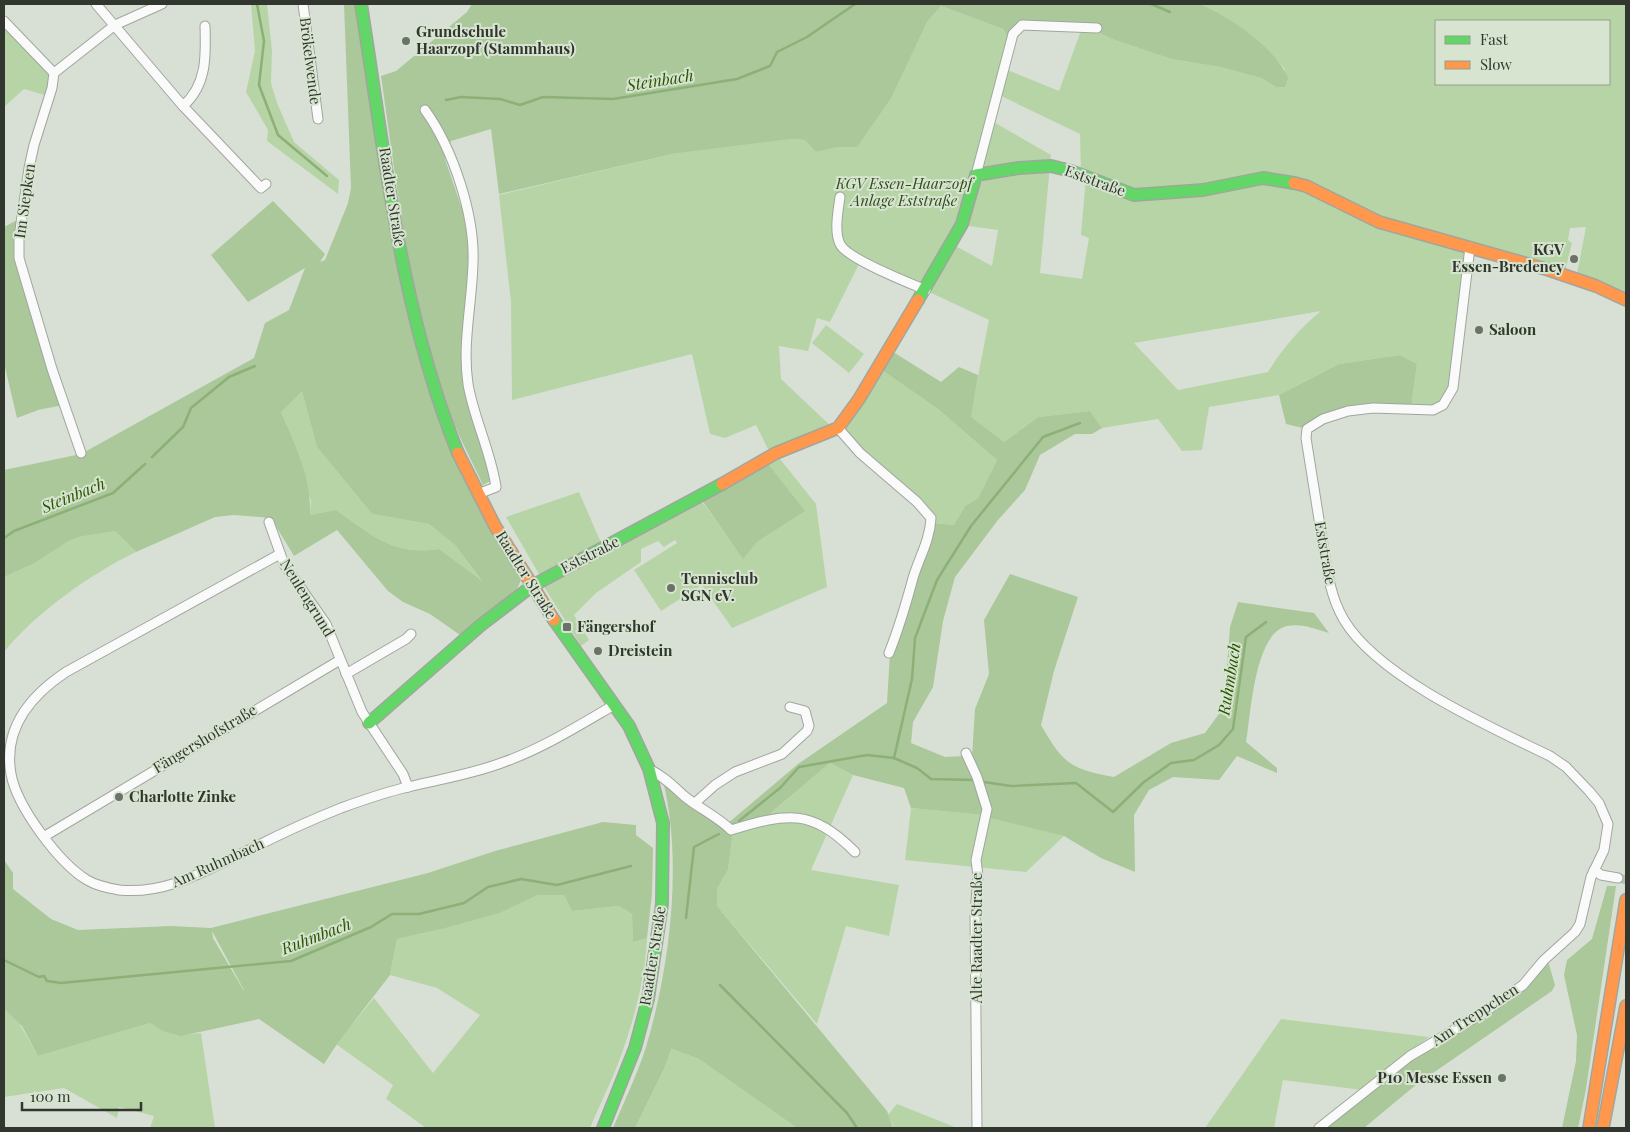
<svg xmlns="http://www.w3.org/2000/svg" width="1630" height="1132" viewBox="0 0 1630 1132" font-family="'Playfair Display',serif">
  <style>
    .green { fill: #b7d4a7; fill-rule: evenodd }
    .forest { fill: #aac899; fill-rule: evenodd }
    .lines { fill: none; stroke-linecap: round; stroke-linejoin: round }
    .stream { stroke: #8cb078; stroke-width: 2.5 }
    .street-tunnel { stroke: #b7beb4; stroke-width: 9; stroke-dasharray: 9 4.5; stroke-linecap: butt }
    .street-casing { stroke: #a0a69e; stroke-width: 11 }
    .fast-casing { stroke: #a0a69e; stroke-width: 14 }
    .slow-casing { stroke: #a0a69e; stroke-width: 14 }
    .street { stroke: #f9faf9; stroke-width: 9 }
    .fast { stroke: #63d668; stroke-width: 11 }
    .slow { stroke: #ff974d; stroke-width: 11 }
    .poi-dot { fill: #6b7269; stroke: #d7e4d0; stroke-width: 2 }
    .labels { text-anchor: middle; stroke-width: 4; stroke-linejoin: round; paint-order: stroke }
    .poi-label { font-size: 15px; font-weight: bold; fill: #31362f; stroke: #d7e4d0; text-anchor: start }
    .street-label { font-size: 15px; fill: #31362f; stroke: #d7e4d0 }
    .park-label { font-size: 15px; font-style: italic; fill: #2e4e19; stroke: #d7e4d0 }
    .water-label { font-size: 16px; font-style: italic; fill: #295500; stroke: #d7e4d0 }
  </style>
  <rect width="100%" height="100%" fill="#d8e0d5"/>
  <!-- green -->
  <g class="green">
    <path d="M251,4H267L272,51L271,83L277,103L294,142L339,180L338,194L267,141L268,130L246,92L255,51Z"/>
    <path d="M1199,4H1626V300L1576,279L1586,227L1570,228L1568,240L1572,243L1564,275L1470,247L1452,388L1443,405L1411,408L1417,364L1400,355L1339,364L1279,395L1209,407L1202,450L1182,451L1158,419L1102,428L1090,411L1038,417L1004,442L970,417L989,320L861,260L830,322L817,318L808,351L779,346L781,379L834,429L771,455L756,425L725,438L710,434L692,354L512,400L511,302L499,195L672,154L792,139L806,140L816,152L838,147H857L910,57L927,22L941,6L1003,29L1012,44L1005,69L1059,91L1083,25L1112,39L1171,59L1220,67L1261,78L1276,87L1285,69C1260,41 1233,19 1199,4ZM1436,21H1609V84H1436ZM997,94L1080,134L1081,174L1086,177L1081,235L1089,238L1082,279L1040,273L1051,155L990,120ZM962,225L998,230L992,266L952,244ZM1321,311C1299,329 1283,348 1268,372L1178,390L1134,343Z"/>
    <path d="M4,21L53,73L48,96L24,89L4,107Z"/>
    <path d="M826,325L864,354L849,373L812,343Z"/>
    <path d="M879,368L938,409L997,460L978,498L965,506L954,525L932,523V518L861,452L840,428Z"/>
    <path d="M302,390L317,447L372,514L429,524L455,545L483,583L439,549C393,556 372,535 336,510L310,515L311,501L281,411Z"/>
    <path d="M776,454L816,504L827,587L732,628L702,585L661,611L634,570L677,543L675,540L664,547L658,541L641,549V562L596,593L574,615L589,640L581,646L543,585L700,499L743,558L757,542L804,511L765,460Z"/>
    <path d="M579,492L602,545L540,576L506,517Z"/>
    <path d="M115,531L136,552C92,573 34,614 4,652V577L35,563L67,542L79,537Z"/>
    <path d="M830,763L853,775L811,870L899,885L889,936L846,926L817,1024L717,906V889L728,870L733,832L767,816Z"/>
    <path d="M911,808L983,815L1064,836L1026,872L905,860Z"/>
    <path d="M538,895H564L572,911L619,906L632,914L633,942L647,938C645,982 632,1028 616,1069C608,1089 598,1108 590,1128H426L386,1099L393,1085L336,1044L374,998L433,1073L480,1015L437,988L390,975L397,939L446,928L500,913Z"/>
    <path d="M4,1009L19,1023L38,1056L150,1023C169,1035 179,1036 201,1033L215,1128H150L154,1116L119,1107L117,1118L64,1088L4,1097Z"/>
    <path d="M1281,1019L1429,1037L1362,1090L1283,1080L1274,1128H1205Z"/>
    <path d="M670,1049L699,1059L797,1128H635L664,1069Z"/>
    <path d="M897,1104L957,1128H894L888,1115Z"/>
  </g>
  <!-- forest -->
  <g class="forest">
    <path d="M344,4H356L395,256L415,334L475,495L521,580L517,589L463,637L430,614L403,602L388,591L337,530L294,556L271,518L234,515L215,517L136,552L115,531L79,537L67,542L35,563L4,577V470L81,454L254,358L265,323L289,310L305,268L248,302L211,255L273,201L325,254L320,262L325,260L348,203L351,188ZM302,391L317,447L372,514L429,524L455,545L482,581L439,549C393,556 372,535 336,510L310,515C312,478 295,446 281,412Z"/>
    <path d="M472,4H1199C1229,16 1276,48 1288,78L1285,87H1276L1261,78L1220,67L1171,59L1112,39L1083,25H1022L1012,44L1003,29L941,6L927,22L891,98L857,147H838L816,152L805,140L792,139L672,154L499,194L491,129L451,141L445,159L463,212L472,262L465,356L474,411L490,481L483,485C474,466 464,446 455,426C411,316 398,193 381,76L396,71L467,12Z"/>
    <path d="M21,218L18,237L63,405L38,410L17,418L4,363V227Z"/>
    <path d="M890,350L941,382L959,367L978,375L971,417L1004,442L1038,417L1090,411L1102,428L1092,434H1075L1040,455L1025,490L998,520L955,577L943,621L933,687L913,722L911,743L945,757L964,756L982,801L983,815L911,808L904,788L853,775L830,763L767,816L736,829L727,824L798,764L887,703L890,653L932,523L954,525L965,506L978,498L997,460L938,409L879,368Z"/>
    <path d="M1400,355L1417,364L1411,408H1373L1307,429L1286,424L1279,395L1339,364Z"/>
    <path d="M765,460L805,511L757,542L743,559L701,499Z"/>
    <path d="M1010,574L1078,597L1054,671L1041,725C1063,764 1071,769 1114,777L1171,743L1205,733L1224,707L1230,627L1238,602L1314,613L1329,633C1316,629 1301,623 1287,626C1254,633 1251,715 1246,742L1277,768V773L1237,756L1219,780L1173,777L1149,790L1134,815L1135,872L1101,858L1064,836L991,818L983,785L972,757L975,709L989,674L984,620Z"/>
    <path d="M663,781L733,832L728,870L717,889V906L887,1111L893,1128H797L699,1059L671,1049L664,1069L635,1128H613C624,1102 637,1075 646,1047C670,967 683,862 663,781Z"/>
    <path d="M603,822L636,825V835L653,848L652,894L647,938L633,942L632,914L619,906L572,911L564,895H538L500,913L446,928L397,939L390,975L337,1044L324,1064L259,1019L181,1036L163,1031L150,1023L38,1056L22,1026L4,1009V860L13,873V889L51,919L78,930L171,926L211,928L428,873L495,851ZM212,931L244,990V991L213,938Z"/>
    <path d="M1607,886H1616L1586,1089L1578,1128H1562L1576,1061L1577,1035L1564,975L1567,960L1592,939Z"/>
    <path d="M1548,961L1555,985L1552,991L1417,1084L1364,1128H1327L1409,1063L1525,988Z"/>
  </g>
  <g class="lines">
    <!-- stream -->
    <g class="stream">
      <path d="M257,4L264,41L259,85L278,135L327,176"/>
      <path d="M1151,4L1170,12"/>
      <path d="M446,100L461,97L500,99L520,105L543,97L613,99L737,79L770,66L777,52L807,37L855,4"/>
      <path d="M152,457L183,427L191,408L229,377L255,366"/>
      <path d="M4,538L14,531L113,493L145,464"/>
      <path d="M894,758L912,679L915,638L937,580L971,526L1043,437L1080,423"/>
      <path d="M984,782L1011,786L1076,783L1113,812L1144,782L1171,763L1194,760L1219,745L1233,729L1246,637L1266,622"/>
      <path d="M739,821L780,788L799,767L867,755L894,758L917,768L931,779L975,780"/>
      <path d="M686,918L694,847L719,834"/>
      <path d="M4,960L39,977L44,976L47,981L61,983L291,961L371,927L392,914H419L464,903L488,887L521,879L557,885L631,866"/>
      <path d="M720,985L847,1113L857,1128"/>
    </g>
    <!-- street-tunnel -->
    <path class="street-tunnel" d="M1618,878L1626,880"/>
    <!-- street casing -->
    <g class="street-casing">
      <g id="street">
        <path d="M96,4L183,106L261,188L266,184"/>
        <path d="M303,4L318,119"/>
        <path d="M4,21L54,73"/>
        <path d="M183,106C207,85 206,56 205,26"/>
        <path d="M425,110C453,149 475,215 473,263C472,303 462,344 468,384C474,419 491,452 496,487L478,494"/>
        <path d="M976,175L1013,34L1022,25L1097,28"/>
        <path d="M840,197C838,211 834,232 840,244C846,258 909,283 926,290"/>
        <path d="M838,428L860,453L917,502L931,518C930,540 919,558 913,578C906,604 899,628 889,653"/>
        <path d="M81,453L52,369L19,258V237L29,168L34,145L52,88L54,73L115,25L162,4"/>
        <path d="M269,522L284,564L326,624L362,712L403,774L408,787"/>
        <path d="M280,554L66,672C30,696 3,729 11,774C17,807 59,863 87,880C97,886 108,888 119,890C168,895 208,869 251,849C280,834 311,820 341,808C363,800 386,792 408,787C440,779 473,774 504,762C543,748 578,726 614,705"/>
        <path d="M346,674L406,639L411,634"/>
        <path d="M966,753L977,777L987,809L976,860L978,876L975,914L977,1128"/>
        <path d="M649,769C663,776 672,785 683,795C698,808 717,816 731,830C787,813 811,808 855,852"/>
        <path d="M696,802L715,785L735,772L782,754L807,731L809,726L805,711L790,707"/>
        <path d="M45,836L340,660"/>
        <path d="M1594,870L1601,875L1618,878"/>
        <path d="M1319,1128L1410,1056L1483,1013L1523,985L1544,960L1575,932L1580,924L1591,877L1604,850L1608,824L1599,803L1589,791L1566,767L1550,756C1490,727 1378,677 1344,620C1328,593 1326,561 1321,532C1316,501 1311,470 1306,438L1307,429L1323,419L1348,411L1373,408L1433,410L1443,405L1453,388L1470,247"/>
      </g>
    </g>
    <!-- fast casing -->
    <g class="fast-casing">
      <g id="fast">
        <path d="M361,4C385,155 400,310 458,453"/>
        <path d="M918,300L962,224L976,175L1019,168L1051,166L1071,171L1134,195L1203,190L1263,178L1294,183"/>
        <path d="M554,620L629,726L649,769L663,823L662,904L648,999L635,1048L603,1128"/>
        <path d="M369,723L481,625L532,586L722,484"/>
      </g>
    </g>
    <!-- slow casing -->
    <g class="slow-casing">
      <g id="slow">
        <path d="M1294,183L1306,186L1379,222L1549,270L1596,286L1626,300"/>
        <path d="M458,453L495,526L554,620"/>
        <path d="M722,484L776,453L838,428L859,399L918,300"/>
        <path d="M1589,1128L1626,900"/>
        <path d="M1603,1128L1626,1006"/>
      </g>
    </g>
    <!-- street -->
    <use href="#street" class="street"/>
    <!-- fast -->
    <use href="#fast" class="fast"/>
    <!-- slow -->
    <use href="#slow" class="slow"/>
  </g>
  <!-- markers -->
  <g class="poi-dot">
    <circle cx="406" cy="41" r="5"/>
    <circle cx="1574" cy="259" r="5"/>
    <circle cx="1479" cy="330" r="5"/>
    <circle cx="671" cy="588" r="5"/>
    <rect x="562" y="622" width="10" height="10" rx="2.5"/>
    <circle cx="598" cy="651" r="5"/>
    <circle cx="119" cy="797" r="5"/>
    <circle cx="1502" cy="1078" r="5"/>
  </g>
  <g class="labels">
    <!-- poi labels -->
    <g class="poi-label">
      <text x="416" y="37">Grundschule<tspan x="416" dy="17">Haarzopf (Stammhaus)</tspan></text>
      <text x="1564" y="255" text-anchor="end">KGV<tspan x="1564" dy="17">Essen-Bredeney</tspan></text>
      <text x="1489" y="335">Saloon</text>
      <text x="681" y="584">Tennisclub<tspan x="681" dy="17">SGN eV.</tspan></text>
      <text x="577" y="632">Fängershof</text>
      <text x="608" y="656">Dreistein</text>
      <text x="129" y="802">Charlotte Zinke</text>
      <text x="1492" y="1083" text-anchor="end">P10 Messe Essen</text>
    </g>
    <!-- street labels -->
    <g class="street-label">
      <text transform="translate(310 61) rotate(83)" y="5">Brökelwende</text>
      <text transform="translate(1095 181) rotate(20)" y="5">Eststraße</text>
      <text transform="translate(392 197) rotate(81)" y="5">Raadter Straße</text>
      <text transform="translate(25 201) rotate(-82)" y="5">Im Siepken</text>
      <text transform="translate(1325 553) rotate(80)" y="5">Eststraße</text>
      <text transform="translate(590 555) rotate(-27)" y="5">Eststraße</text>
      <text transform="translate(526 575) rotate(58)" y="5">Raadter Straße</text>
      <text transform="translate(307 598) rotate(58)" y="5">Neulengrund</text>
      <text transform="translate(205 739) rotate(-31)" y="5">Fängershofstraße</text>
      <text transform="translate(218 863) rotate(-24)" y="5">Am Ruhmbach</text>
      <text transform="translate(977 938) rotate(-90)" y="5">Alte Raadter Straße</text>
      <text transform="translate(653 956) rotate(-81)" y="5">Raadter Straße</text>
      <text transform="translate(1475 1015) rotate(-33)" y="5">Am Treppchen</text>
    </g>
    <!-- park labels -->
    <g class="park-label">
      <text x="904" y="189">KGV Essen-Haarzopf<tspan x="904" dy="17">Anlage Eststraße</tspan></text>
    </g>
    <!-- water labels -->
    <g class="water-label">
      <text transform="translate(660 80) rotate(-9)" y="6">Steinbach</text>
      <text transform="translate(73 495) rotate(-22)" y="6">Steinbach</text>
      <text transform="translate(1229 679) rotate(-81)" y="6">Ruhmbach</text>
      <text transform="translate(316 936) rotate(-21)" y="6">Ruhmbach</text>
    </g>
  </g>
  <!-- border -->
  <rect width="1630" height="1132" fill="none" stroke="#31362f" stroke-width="10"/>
  <!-- legend -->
  <rect x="1435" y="20" width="175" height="65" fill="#d7e4d0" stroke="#959e90"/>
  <rect x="1445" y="36" width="25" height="8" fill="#63d668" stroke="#959e90"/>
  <text x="1480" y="45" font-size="15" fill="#31362f">Fast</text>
  <rect x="1445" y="61" width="25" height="8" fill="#ff974d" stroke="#959e90"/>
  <text x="1480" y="70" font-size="15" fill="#31362f">Slow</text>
  <!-- scale -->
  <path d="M22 1102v8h119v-8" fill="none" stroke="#31362f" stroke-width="2.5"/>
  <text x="30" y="1102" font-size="15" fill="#31362f" stroke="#d7e4d0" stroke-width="4" paint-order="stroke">100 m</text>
</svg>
